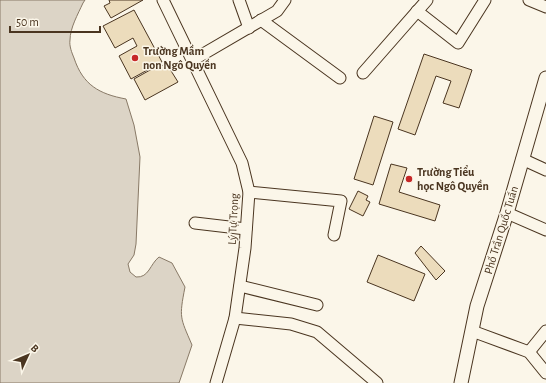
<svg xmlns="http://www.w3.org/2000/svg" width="546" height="383" viewBox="0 0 546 383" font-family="'Alegreya Sans',sans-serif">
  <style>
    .water { fill: #dcd4c6; stroke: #887966 }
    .building { fill: #ecdcbc; stroke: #4a3520 }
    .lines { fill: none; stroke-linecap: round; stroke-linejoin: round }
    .minor-casing { stroke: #4a3520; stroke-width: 13 }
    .tertiary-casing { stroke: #4a3520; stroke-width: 15 }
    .minor { stroke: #fbf6e9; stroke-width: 11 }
    .tertiary { stroke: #fbf6e9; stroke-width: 13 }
    .poi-dot { fill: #c62828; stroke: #fbf6e9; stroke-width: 1.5 }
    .labels { text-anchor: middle; stroke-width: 3; stroke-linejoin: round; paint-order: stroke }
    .poi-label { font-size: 12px; font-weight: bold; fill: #4a3520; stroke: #fbf6e9; text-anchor: start }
    .street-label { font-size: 12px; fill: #4a3520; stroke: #fbf6e9 }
  </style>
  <rect width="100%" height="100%" fill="#fbf6e9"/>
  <!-- water -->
  <path class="water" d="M0,0H85L83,3C78,14 70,28 70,40C69,46 72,53 74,58C83,85 99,94 126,99L134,125L140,157L136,244L134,255L128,264L130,272L136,277C149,278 150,264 159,257L172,263L185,287C179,318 180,317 192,345L179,383H0Z"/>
  <!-- building -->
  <g class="building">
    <path d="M109,0H143L111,18L104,6L110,3Z"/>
    <path d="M134,10L162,62L131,79L119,56L137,46L133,38L115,48L103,26Z"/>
    <path d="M424,54L472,70L459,108L443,103L451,81L436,76L415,135L398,129Z"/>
    <path d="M159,65L168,66L178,82L145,100L134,79Z"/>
    <path d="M374,116L393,122L373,185L354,179Z"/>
    <path d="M391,164L407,168L399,192L440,205L435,221L379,204Z"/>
    <path d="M358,191L368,196L366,200L370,202L363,216L349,209Z"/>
    <path d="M421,246L445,271L436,280L415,253Z"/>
    <path d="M378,255L425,274L414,301L367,282Z"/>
  </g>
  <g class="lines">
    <!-- minor casing -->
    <g class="minor-casing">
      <g id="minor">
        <path d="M163,0L242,163L249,192L245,248L235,318L216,383"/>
        <path d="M239,0L249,28"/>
        <path d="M529,0L546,7"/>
        <path d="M417,11L458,43L485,0"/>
        <path d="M261,20L340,78"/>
        <path d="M193,60L277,11L285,0"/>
        <path d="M363,73L427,0"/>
        <path d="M522,159L546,170"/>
        <path d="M249,192L341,201L334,235"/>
        <path d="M507,213L546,230"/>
        <path d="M195,223L246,229"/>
        <path d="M240,286L317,305"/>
        <path d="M235,318L291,324L317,332L377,383"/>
        <path d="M472,331L529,352L546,373"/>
        <path d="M529,352L546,331"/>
      </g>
    </g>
    <!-- tertiary casing -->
    <g class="tertiary-casing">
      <path id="tertiary" d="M461,383L477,306L507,213L546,78"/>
    </g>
    <!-- minor -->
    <use href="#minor" class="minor"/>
    <!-- tertiary -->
    <use href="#tertiary" class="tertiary"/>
  </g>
  <!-- markers -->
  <g class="poi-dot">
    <circle cx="135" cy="58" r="4"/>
    <circle cx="409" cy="179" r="4"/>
  </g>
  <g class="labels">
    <!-- poi labels -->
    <g class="poi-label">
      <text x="143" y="55">Trường Mầm<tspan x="143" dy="14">non Ngô Quyền</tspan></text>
      <text x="417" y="176">Trường Tiểu<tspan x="417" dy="14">học Ngô Quyền</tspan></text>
    </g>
    <!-- street labels -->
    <g class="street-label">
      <text transform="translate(233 219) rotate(-87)" y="4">Lý Tự Trọng</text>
      <text transform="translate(501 230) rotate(-73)" y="4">Phố Trần Quốc Tuấn</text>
    </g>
  </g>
  <!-- north arrow -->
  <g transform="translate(28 355) rotate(46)" stroke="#fbf6e9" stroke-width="3" paint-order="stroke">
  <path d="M0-3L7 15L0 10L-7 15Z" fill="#4a3520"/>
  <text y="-6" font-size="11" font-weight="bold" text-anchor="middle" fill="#4a3520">B</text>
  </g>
  <!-- scale -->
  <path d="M10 26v6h90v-6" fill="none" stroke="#4a3520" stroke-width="2"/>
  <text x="16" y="26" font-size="12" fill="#4a3520" stroke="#fbf6e9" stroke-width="3" paint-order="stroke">50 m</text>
</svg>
